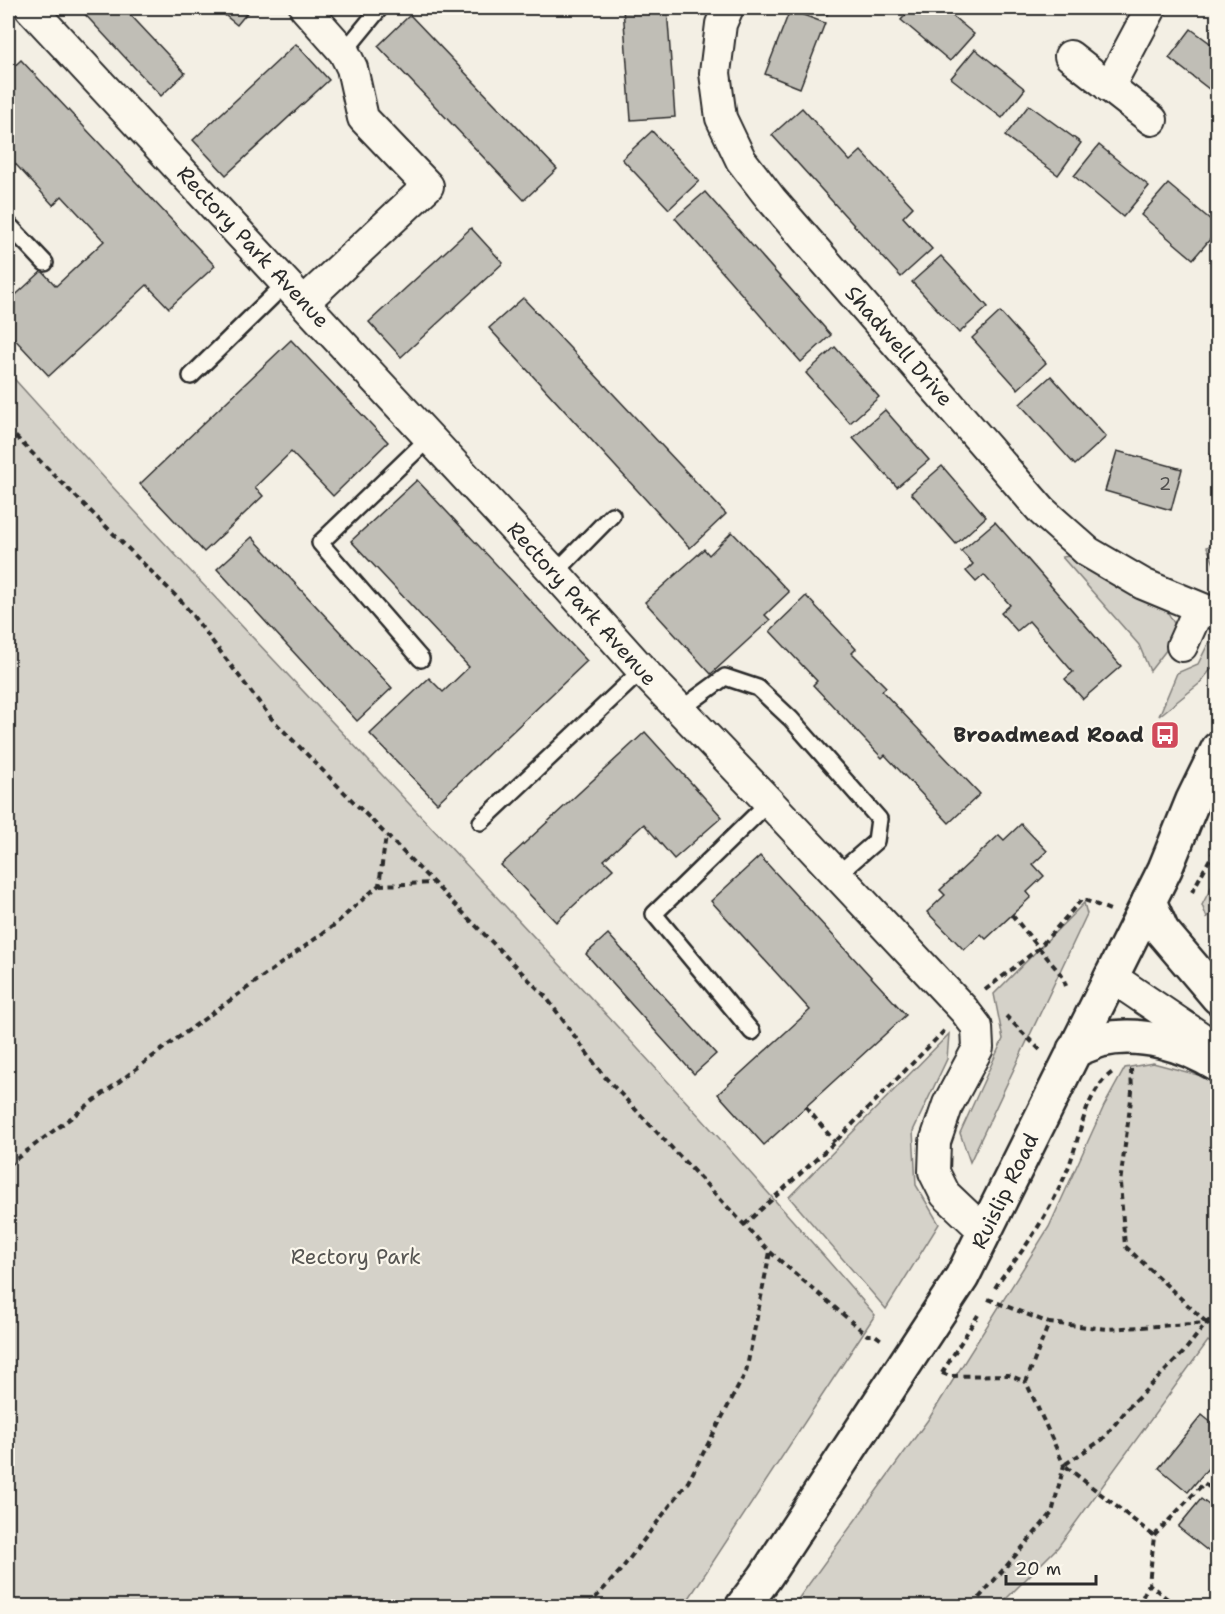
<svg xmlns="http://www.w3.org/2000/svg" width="1225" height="1614" viewBox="0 0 1225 1614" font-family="'Shantell Sans',sans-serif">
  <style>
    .green { fill: #d5d2c9; stroke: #807e7a; stroke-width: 1.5 }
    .building { fill: #c0beb6; stroke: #2b2b2b; stroke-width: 1.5 }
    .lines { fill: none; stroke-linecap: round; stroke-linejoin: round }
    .service-casing { stroke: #2b2b2b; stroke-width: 20 }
    .minor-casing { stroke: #2b2b2b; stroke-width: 34 }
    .secondary-casing { stroke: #2b2b2b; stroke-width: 38 }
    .path { stroke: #2b2b2b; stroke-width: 4; stroke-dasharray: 6 4.5; stroke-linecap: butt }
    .service { stroke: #fbf7ec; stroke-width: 15 }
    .minor { stroke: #fbf7ec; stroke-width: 30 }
    .secondary { stroke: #fbf7ec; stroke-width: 33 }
    .labels { text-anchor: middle; stroke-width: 4.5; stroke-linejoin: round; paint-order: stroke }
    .number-label { font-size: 18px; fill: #50504e }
    .street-label { font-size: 21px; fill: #2b2b2b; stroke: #fbf7ec }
    .poi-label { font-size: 21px; font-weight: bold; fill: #2b2b2b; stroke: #fbf7ec; text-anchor: end }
    .park-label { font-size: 21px; fill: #565552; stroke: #fbf7ec }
  </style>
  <rect width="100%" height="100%" fill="#f3efe4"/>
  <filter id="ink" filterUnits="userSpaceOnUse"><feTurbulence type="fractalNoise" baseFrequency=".0167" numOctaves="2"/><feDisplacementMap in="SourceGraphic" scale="12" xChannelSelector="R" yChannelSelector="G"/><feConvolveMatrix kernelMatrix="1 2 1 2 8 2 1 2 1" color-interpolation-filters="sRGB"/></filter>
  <g filter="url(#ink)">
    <!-- green -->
    <g class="green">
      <path d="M8,372C293,689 597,991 875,1315L684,1606H8Z"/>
      <path d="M1217,541V571L1207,547Z"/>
      <path d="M1071,556L1114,585L1166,609L1176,627L1167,649L1150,671L1139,645L1062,557Z"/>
      <path d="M1209,642H1217V662L1199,684L1159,716L1177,673L1198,664Z"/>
      <path d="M1217,876V906L1207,918L1202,905Z"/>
      <path d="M1084,903L1087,914L970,1162L960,1133L1003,1039L994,994Z"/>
      <path d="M949,1034L947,1059L913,1131L916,1185L939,1224L886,1309L789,1197Z"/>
      <path d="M1153,1063L1217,1080V1348L1208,1341L1058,1547L999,1606H793L930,1417L1049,1227L1104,1106L1125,1068Z"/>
    </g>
    <!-- building -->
    <g class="building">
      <path d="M79,8H124L185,73L161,96Z"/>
      <path d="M216,8H251L237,25Z"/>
      <path d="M623,8H667L675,117L631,120Z"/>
      <path d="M817,8H832L827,15Z"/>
      <path d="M912,8H943L974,34L950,61L901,20Z"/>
      <path d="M790,10L825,23L800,88L765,74Z"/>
      <path d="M410,15L557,169L524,200L378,46Z"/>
      <path d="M1191,29L1218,49V96L1169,58Z"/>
      <path d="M296,44L329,80L226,175L193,140Z"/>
      <path d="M975,49L1025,89L1002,118L951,78Z"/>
      <path d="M21,60L215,266L169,308L147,285L49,376L8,332V302L42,271L56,286L104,241L62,196L53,205L8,156V72Z"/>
      <path d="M1029,105L1081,143L1058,175L1005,136Z"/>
      <path d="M802,108L850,161L861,151L913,207L903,217L932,249L901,277L772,135Z"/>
      <path d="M652,131L699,181L669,209L622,159Z"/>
      <path d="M1099,145L1149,186L1123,217L1074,176Z"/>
      <path d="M1168,184L1218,226V230L1193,259L1141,215Z"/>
      <path d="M705,192L831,335L801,362L675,218Z"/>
      <path d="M471,228L503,263L401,357L369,322Z"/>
      <path d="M941,256L988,307L959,333L912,282Z"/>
      <path d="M523,298L726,514L690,548L489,328Z"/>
      <path d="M1000,312L1046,363L1018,389L972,338Z"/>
      <path d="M291,340L388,442L333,496L291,452L255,487L263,496L204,552L140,484Z"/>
      <path d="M835,347L879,397L850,423L806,373Z"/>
      <path d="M1051,376L1106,437L1075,465L1020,404Z"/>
      <path d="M885,410L929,460L897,487L853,438Z"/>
      <path d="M1218,445V462L1210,456Z"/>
      <path d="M1117,451L1182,469L1171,510L1105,491Z"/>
      <path d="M942,466L986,517L956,544L911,493Z"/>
      <path d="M417,480L587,661L437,803L370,734L429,678L443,692L469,667L351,541Z"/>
      <path d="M995,522L1121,666L1083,699L1065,679L1073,672L1029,621L1017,631L1001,613L1010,605L984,575L976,582L966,571L973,564L961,551Z"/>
      <path d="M732,532L789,592L765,615L770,620L711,674L645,602L704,549L709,555Z"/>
      <path d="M252,537L392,688L357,721L217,569Z"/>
      <path d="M806,596L856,649L852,653L886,687L882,691L980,794L949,823L885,755L882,758L813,685L817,681L770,631Z"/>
      <path d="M645,732L722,817L674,859L644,824L604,860L613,869L556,922L501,865Z"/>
      <path d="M1021,824L1047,851L1033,864L1044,876L1027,892L1031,897L986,939L981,934L964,950L927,912L945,895L940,890L999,835L1004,840Z"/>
      <path d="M760,856L906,1015L764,1145L718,1094L810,1010L711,901Z"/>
      <path d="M608,934L716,1054L694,1074L586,954Z"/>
      <path d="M1202,1415L1218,1428V1462L1215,1460L1188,1492L1159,1468Z"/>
      <path d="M1201,1499L1218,1512V1559L1178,1527Z"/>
    </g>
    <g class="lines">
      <!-- service casing -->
      <g class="service-casing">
        <g id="service">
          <path d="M344,52L380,8"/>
          <path d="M8,224L45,263"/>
          <path d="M191,376L286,283"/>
          <path d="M555,573L612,515"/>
          <path d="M421,659L320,543L429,438"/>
          <path d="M680,710L725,677L758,688L791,719L879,819L876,841L837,875"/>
          <path d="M481,822L642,670"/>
          <path d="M752,1032L654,914L769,802"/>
        </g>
      </g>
      <!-- minor casing -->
      <g class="minor-casing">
        <g id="minor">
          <path d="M30,8L555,573L642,670L769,802L964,1010L977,1027L978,1048L948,1104L935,1142L934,1172L945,1194L985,1232"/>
          <path d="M728,8L721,24L715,73L721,118L741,160L771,199L1042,511L1088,552L1143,584L1218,615"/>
          <path d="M1070,56L1152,120"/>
          <path d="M1109,87L1151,8"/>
          <path d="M304,302L428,186L363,118L352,68L344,52L305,8"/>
          <path d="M1182,646L1199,608"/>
          <path d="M1110,976L1218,1049"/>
        </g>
      </g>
      <!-- secondary casing -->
      <g class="secondary-casing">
        <g id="secondary">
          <path d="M1149,901L1162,931L1218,997"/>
          <path d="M1074,1050C1083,1047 1092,1043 1101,1040C1141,1031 1183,1044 1218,1065"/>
          <path d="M743,1606L765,1577L962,1277L1165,869L1193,800L1218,749"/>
        </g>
      </g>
      <!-- path -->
      <g class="path">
        <path d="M8,429L183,603L272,719L546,997L603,1075L770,1252L867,1335H875L883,1341"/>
        <path d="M379,885L432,883"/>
        <path d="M1192,892L1218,844"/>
        <path d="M1012,915L1063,977L1066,986"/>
        <path d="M985,990L1038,949L1082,899L1110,910"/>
        <path d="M1006,1016L1041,1051"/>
        <path d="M1131,1069L1132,1092L1120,1183L1125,1246L1207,1323"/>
        <path d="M806,1107L835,1142"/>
        <path d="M8,1165L164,1048L333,926L379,885L386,836"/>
        <path d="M744,1225L835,1142L944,1031"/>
        <path d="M995,1288C1002,1276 1011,1266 1019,1255C1038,1230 1063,1186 1072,1157C1082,1127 1087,1090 1114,1071"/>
        <path d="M988,1299L1049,1323"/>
        <path d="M942,1373L978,1315"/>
        <path d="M942,1373L950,1376L1009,1375L1026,1382"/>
        <path d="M1154,1536L1204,1483L1218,1494"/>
        <path d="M588,1606L620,1571L688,1482L746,1372L770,1252"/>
        <path d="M972,1606L1052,1513L1064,1465L1026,1382L1049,1323L1108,1329L1207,1323L1218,1331"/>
        <path d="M1138,1606L1149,1584"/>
        <path d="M1176,1606L1149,1584L1154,1536L1064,1465L1103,1439L1128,1408L1183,1353L1218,1308"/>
      </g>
      <!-- service -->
      <use href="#service" class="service"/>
      <!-- minor -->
      <use href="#minor" class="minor"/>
      <!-- secondary -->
      <use href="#secondary" class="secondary"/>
    </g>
  </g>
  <!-- icons -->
  <defs>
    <g id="bus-square" transform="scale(1.5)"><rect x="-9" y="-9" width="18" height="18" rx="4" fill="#d1495b" stroke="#fbf7ec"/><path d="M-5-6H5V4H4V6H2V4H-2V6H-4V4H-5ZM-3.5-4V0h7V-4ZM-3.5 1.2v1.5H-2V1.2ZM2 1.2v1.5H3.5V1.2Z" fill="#fff"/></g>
  </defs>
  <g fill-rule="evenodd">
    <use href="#bus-square" x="1165" y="735"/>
  </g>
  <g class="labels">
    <!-- number labels -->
    <g class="number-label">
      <text x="1165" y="490">2</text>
    </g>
    <!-- street labels -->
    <g class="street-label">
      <text transform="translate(253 247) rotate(47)" y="7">Rectory Park Avenue</text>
      <text transform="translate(899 346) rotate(49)" y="7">Shadwell Drive</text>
      <text transform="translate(582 604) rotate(48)" y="7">Rectory Park Avenue</text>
      <text transform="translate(1005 1191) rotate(-64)" y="7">Ruislip Road</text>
    </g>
    <!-- poi labels -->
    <g class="poi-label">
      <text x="1144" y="742">Broadmead Road</text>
    </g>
    <!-- park labels -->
    <g class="park-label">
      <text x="356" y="1264">Rectory Park</text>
    </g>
  </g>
  <!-- margin -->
  <rect width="1225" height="1614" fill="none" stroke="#fbf7ec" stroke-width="30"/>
  <rect x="15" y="15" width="1195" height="1584" fill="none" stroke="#2b2b2b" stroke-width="2" filter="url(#ink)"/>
  <!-- scale -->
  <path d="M1006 1575v9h90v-9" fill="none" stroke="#2b2b2b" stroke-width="3"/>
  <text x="1015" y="1575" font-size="18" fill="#2b2b2b" stroke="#fbf7ec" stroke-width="4.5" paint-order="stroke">20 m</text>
</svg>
